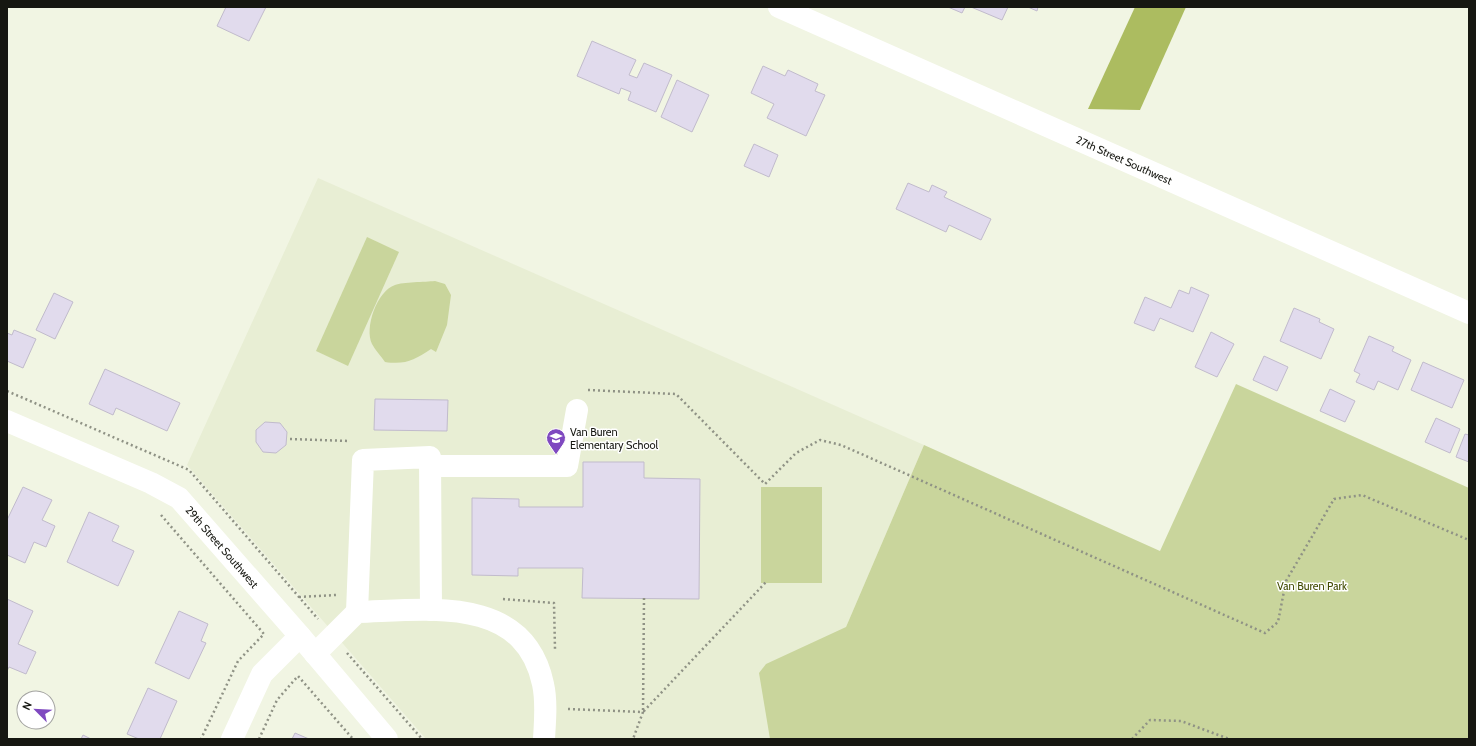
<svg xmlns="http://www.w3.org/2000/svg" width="1476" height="746" viewBox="0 0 1476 746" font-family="Cabin,sans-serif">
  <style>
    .built { fill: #e8eed4 }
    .green { fill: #c9d59c }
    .forest { fill: #acbc60 }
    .building { fill: #e1dbed; stroke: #c1bbcc }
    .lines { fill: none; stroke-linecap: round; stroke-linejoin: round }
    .path { stroke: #8f9285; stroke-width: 2.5; stroke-dasharray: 2 3; stroke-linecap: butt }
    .minor { stroke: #fff; stroke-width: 22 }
    .labels { text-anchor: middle; stroke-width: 3; stroke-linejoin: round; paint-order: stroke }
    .street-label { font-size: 11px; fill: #161711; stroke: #fff }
    .poi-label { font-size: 11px; fill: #161711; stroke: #fff; text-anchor: start }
    .park-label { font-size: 11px; fill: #434c04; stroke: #fff }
  </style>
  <rect width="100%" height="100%" fill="#f1f5e3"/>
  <!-- built -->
  <path class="built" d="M318,178L924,445L798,739H426L187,465Z"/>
  <!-- green -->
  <g class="green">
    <path d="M367,237L399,252L348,366L316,351Z"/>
    <path d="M435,281L445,284L451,295L447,325L436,352L431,349C414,360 406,365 385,362C381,356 375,350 372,344C364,328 377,291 395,285C403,282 425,282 435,281Z"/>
    <path d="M1236,384L1469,488V739H770L759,673L766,664L846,627L924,445L1160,551Z"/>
    <rect x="761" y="487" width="61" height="96"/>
  </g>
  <!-- forest -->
  <path class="forest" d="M1135,7H1186L1140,110L1088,109Z"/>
  <!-- building -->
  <g class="building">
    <path d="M226,7H266L249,41L217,26Z"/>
    <path d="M948,7H965L962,13Z"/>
    <path d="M971,7H1008L1002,20Z"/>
    <path d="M1028,7H1038L1037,11Z"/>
    <path d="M592,41L636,60L629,75L637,78L644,63L672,75L656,112L628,100L631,92L621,88L619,94L577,76Z"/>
    <path d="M763,66L785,76L788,70L818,84L815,91L825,95L806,136L767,118L774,104L751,93Z"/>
    <path d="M677,80L709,95L692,132L661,117Z"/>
    <path d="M754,144L778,155L769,177L744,166Z"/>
    <path d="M908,183L929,192L932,185L947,192L944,197L991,219L981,240L949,225L946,232L896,209Z"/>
    <path d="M1191,287L1209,295L1193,332L1160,318L1154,331L1134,323L1145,297L1171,308L1179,290L1189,294Z"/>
    <path d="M54,293L73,302L55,339L36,330Z"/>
    <path d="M1294,308L1320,319L1319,322L1334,329L1321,359L1280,341Z"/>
    <path d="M14,330L36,339L23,368L7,361V333L12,335Z"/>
    <path d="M1211,332L1234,344L1217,377L1195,367Z"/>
    <path d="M1369,336L1394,347L1392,351L1411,360L1398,390L1378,381L1374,390L1356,382L1360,374L1354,371Z"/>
    <path d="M1264,356L1288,367L1277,391L1253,380Z"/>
    <path d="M1423,362L1464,380L1452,408L1411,390Z"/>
    <path d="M105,369L180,403L167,431L116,408L113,415L89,404Z"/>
    <path d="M1330,389L1355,401L1345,422L1320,411Z"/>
    <path d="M375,399L448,400L447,431L374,430Z"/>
    <path d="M1436,418L1460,429L1450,453L1425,442Z"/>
    <path d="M265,422L280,423L287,432L286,445L276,453L263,452L256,442V430Z"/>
    <path d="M1465,434L1469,435V462L1456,457Z"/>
    <path d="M583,462H644V478L700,479L699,599L582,598L583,568H518V576L472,575V498L519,499V507H583Z"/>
    <path d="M23,487L52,500L42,520L55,526L46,547L34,542L25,563L7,555V520Z"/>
    <path d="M89,512L119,526L112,541L134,551L118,586L67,562Z"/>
    <path d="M7,599L33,611L18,644L36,652L26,674L9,667L7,671Z"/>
    <path d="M179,611L208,624L201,641L206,643L189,679L155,663Z"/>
    <path d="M148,688L177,701L160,739H139L127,734Z"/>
    <path d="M295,733L309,739H292Z"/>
    <path d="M83,735L91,739H81Z"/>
  </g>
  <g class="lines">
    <!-- path -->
    <g class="path">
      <path d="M588,390L676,394L765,484L796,453L820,440L841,445L1265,633L1278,622L1286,581L1334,499L1362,495L1469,540"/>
      <path d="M7,391L189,470L318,619"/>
      <path d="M290,439L350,441"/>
      <path d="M161,515L264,634L238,661L201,739"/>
      <path d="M299,597L336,595"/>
      <path d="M644,598L643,712L767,581"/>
      <path d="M503,599L554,603L555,649"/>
      <path d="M347,653L422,739"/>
      <path d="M568,709L643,712L633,739"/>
      <path d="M259,739L277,700L298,676L353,739"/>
      <path d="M1132,739L1150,720L1181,721L1229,739"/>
    </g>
    <!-- minor -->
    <g class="minor">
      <path d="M779,7L1469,313"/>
      <path d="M7,421L151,483L179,498L300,636L387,739"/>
      <path d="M430,466H567L577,410"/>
      <path d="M357,612L363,460L430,457L431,610"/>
      <path d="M315,654L357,612C427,610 524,594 543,684C547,702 545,721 544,739"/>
      <path d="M232,739L262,674L300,636"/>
    </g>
  </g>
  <!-- icons -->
  <defs>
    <g id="school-pin" transform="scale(1)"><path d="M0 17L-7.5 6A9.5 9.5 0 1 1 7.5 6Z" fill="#7f49c0" stroke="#fff"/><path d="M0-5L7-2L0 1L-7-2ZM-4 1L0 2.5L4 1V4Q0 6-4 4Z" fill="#fff"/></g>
  </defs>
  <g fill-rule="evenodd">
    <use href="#school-pin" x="556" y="438"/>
  </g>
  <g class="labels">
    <!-- street labels -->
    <g class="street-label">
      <text transform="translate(1124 160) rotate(24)" y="4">27th Street Southwest</text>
      <text transform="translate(222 547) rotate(49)" y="4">29th Street Southwest</text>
    </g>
    <!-- poi labels -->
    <g class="poi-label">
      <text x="570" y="436">Van Buren<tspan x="570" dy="13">Elementary School</tspan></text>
    </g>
    <!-- park labels -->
    <g class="park-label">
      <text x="1312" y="590">Van Buren Park</text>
    </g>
  </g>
  <!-- border -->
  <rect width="1476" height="746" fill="none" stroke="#161711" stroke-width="16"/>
  <!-- north arrow -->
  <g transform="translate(36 710) rotate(294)"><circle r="19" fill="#ffffff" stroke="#a2a2a0"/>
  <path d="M0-3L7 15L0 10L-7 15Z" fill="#7f49c0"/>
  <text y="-6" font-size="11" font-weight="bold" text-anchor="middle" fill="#161711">N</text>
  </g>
</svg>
